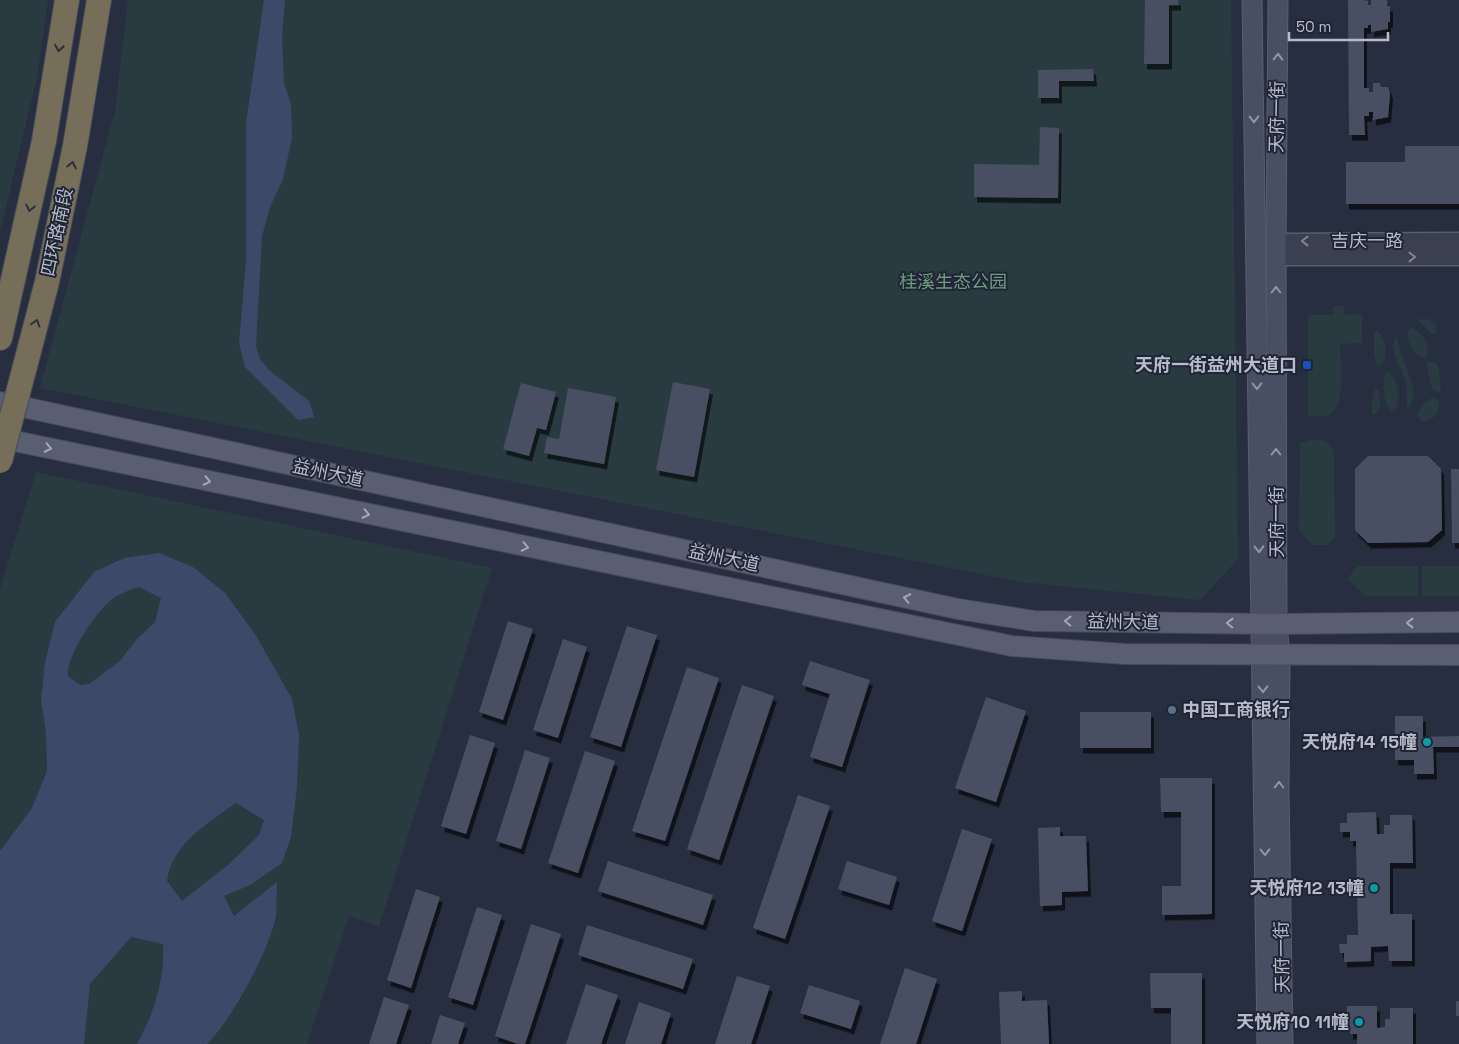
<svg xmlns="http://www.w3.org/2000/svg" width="1459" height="1044" viewBox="0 0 1459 1044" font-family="'Space Grotesk','Noto Sans SC',sans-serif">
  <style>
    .green { fill: #293b41 }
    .water { fill: #3d4968; fill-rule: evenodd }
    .building { fill: #484f64; filter: url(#shadow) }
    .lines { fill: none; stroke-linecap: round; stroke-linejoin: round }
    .tertiary-casing { stroke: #585e6d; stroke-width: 19 }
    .secondary-casing { stroke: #585e6d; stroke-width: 21 }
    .primary-casing { stroke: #444959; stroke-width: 22 }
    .motorway-casing { stroke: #454b5a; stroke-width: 26 }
    .tertiary { stroke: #3b4050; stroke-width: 16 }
    .secondary { stroke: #494f63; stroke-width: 19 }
    .primary { stroke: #595f70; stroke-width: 20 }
    .motorway { stroke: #766e58; stroke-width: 24 }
    .motorway-bridge-casing { stroke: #454b5a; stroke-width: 26; stroke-linecap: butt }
    .motorway-bridge { stroke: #766e58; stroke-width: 24 }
    .oneway { stroke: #2c303a }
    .oneway2 { stroke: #9096a6 }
    .oneway3 { stroke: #7f8493 }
    .oneway4 { stroke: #a4a9b8 }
    .transit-dot { fill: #1a4fb4; stroke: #1f2535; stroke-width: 2 }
    .service-dot { fill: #5c6f8a; stroke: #1f2535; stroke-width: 2 }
    .culture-dot { fill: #0f9aa8; stroke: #1f2535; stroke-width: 2 }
    .labels { text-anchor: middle; stroke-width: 4; stroke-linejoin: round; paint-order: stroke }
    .street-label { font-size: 18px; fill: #b7bcca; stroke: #1f2535 }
    .park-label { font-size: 18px; fill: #6f9b7f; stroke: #1f2535 }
    .poi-label { font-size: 18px; font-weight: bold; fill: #b7bcca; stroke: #1f2535; text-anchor: end }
  </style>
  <defs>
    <filter id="shadow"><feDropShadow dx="3" dy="5.5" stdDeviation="0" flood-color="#0009"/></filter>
  </defs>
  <rect width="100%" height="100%" fill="#272e40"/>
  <!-- green -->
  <g class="green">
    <path d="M0,0H48L37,77L0,232Z"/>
    <path d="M128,0H1231L1238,559L1200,600L1021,582L40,388L115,111Z"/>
    <path d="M1333,306H1344V315L1362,314V343L1340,344C1340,360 1347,409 1328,415C1322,417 1314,416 1308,416V315H1333Z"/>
    <path d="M1420,319H1428L1436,325V333L1432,334L1418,321Z"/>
    <path d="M1410,328C1422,330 1428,343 1428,354L1425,358C1415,357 1409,345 1407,335Z"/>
    <path d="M1376,330C1386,336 1390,358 1380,365L1377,364L1374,355V333Z"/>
    <path d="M1397,336C1399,343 1399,349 1402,356C1407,372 1421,394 1408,409C1405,403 1408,390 1406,382C1402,369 1387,348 1397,336Z"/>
    <path d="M1429,361L1438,364L1441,386L1439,393L1432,389L1426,366Z"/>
    <path d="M1386,372H1390C1399,382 1400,400 1395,411H1391C1383,401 1382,384 1386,372Z"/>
    <path d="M1375,389L1379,390L1380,406L1375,415L1372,414V401Z"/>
    <path d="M1433,397L1439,401C1439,413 1435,421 1421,421L1417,415L1423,404Z"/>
    <path d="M1314,439L1326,441L1334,451L1335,537L1328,545H1312L1299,530L1300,443Z"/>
    <path d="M36,472L492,568L379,927L349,916L307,1044H0V589Z"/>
    <path d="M1358,566H1418V596H1366L1347,579Z"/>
    <rect x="1422" y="566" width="37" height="30"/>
  </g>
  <!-- water -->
  <g class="water">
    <path d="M264,0H285L282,36L284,83L291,104L292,138L283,179L270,207L262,236L256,346L260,359L269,370L309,401L314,417L298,420L245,367L239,343L246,261V123Z"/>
    <path d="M159,553L193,567L225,593L255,634L292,699L299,735L297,787L291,837L282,863L250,885L224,896L234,916L277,882C276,893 277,905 276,916C270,949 231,1021 207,1044H137C154,1014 165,978 163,944L131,937L90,984L84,1044H0V851L32,808L47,771L46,732L41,699L45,663L55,622L94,572L124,558ZM139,587L161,598L155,622L136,640L120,661L89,684L80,685L68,676C66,656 95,613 111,600C118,594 130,590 139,587ZM236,803L264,820L259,835L228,865L182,901L167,881C172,844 208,823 236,803Z"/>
  </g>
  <!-- building -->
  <g class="building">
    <path d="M1145,0H1178V5H1169V64H1144Z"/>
    <path d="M1348,0H1363L1368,1V5H1371V0H1387V6H1390V22H1388V29L1371,32V25H1368V28H1364V88H1369V92H1373V83H1380L1381,87H1388L1390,94L1388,117L1373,120V112H1369V116H1364L1365,135H1349Z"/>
    <path d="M1093,69L1094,81H1059V98H1038V70Z"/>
    <path d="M1040,127L1059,128L1058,198L974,197V164L1039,165Z"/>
    <path d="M1405,146H1459V204H1346V162H1405Z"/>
    <path d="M673,382L710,389L694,477L656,470Z"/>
    <path d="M521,383L556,392L546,430L537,428L529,456L503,449Z"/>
    <path d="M568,388L616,397L604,464L544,453L547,437L559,439Z"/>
    <path d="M1368,456H1428L1441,469L1442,530L1428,542L1368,543L1355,530V469Z"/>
    <path d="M1451,469H1459V543H1452Z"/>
    <path d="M508,621L533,629L503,720L479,712Z"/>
    <path d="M627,626L657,635L621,747L590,737Z"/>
    <path d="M563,639L587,647L558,738L533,730Z"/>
    <path d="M810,661L870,680L842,767L810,757L830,694L802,685Z"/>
    <path d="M687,667L719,678L665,841L632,831Z"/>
    <path d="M742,685L774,696L719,860L687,849Z"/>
    <path d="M986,697L1026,711L996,802L955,788Z"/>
    <rect x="1080" y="712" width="71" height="36"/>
    <path d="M1395,716H1423V737L1459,736V747H1433L1434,774H1414V760H1395Z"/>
    <path d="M470,735L495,743L466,834L441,826Z"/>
    <path d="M525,750L550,758L521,849L496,841Z"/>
    <path d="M585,751L615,761L578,873L548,863Z"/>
    <path d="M1160,778H1212V914L1162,915V886H1181V812H1161Z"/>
    <path d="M798,795L830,806L785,939L753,928Z"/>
    <path d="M1376,812L1377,834H1384V825H1390V815H1412L1413,863H1390V914H1412V961H1389L1388,946L1371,947V961L1344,962V953H1340L1339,944H1347V935H1358L1356,841H1350V832H1340V823H1347V813Z"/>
    <path d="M1060,827V836H1086L1088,891L1062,892V905L1040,906L1038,828Z"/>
    <path d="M962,829L992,839L962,931L932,921Z"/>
    <path d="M608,861L713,895L703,925L598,891Z"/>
    <path d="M847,861L897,877L889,905L838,889Z"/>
    <path d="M416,889L440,897L411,988L387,980Z"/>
    <path d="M477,907L502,915L473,1005L448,997Z"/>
    <path d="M531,924L561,934L525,1044H518L495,1036Z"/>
    <path d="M587,925L693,959L683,989L578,955Z"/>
    <path d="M905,968L937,979L916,1044H880Z"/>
    <path d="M1150,973H1202V1044H1171V1008H1151Z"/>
    <path d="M737,976L770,986L751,1044H715Z"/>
    <path d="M586,984L618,995L601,1044H566Z"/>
    <path d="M809,985L860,1001L851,1029L800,1013Z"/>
    <path d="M1022,991V1001L1047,1000L1049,1044H1001L999,992Z"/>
    <path d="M384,997L409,1005L396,1044H369Z"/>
    <rect x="1456" y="1001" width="3" height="15"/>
    <path d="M639,1002L671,1013L661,1044H625Z"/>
    <path d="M1347,1006H1377V1028L1385,1027V1019H1390V1008H1413V1044H1357V1034H1350V1025H1341V1017L1347,1016Z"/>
    <path d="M440,1015L465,1023L458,1044H431Z"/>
  </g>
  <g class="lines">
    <!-- tertiary casing -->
    <g class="tertiary-casing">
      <g id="tertiary">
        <path d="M1276,242L1459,241"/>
        <path d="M1276,257H1459"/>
      </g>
    </g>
    <!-- secondary casing -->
    <g class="secondary-casing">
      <g id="secondary">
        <path d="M1252,0L1267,1044"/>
        <path d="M1278,0L1276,242L1277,624L1280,655L1279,791L1283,1044"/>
      </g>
    </g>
    <!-- primary casing -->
    <g class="primary-casing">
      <g id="primary">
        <path d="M0,402L958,609L1034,621L1277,624L1459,622"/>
        <path d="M0,438L1012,646L1125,654L1459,655"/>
      </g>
    </g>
    <!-- motorway casing -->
    <g class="motorway-casing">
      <g id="motorway">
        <path d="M0,338L44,141L67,0"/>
        <path d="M24,370L47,282L75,146L99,0"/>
      </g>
    </g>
    <!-- tertiary -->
    <use href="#tertiary" class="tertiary"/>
    <!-- secondary -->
    <use href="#secondary" class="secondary"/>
    <!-- primary -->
    <use href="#primary" class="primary"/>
    <!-- motorway -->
    <use href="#motorway" class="motorway"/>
    <!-- motorway-bridge casing -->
    <g class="motorway-bridge-casing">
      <path id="motorway-bridge" d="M0,461L24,370"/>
    </g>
    <!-- motorway-bridge -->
    <use href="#motorway-bridge" class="motorway-bridge"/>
  </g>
  <!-- one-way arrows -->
  <defs><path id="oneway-chevron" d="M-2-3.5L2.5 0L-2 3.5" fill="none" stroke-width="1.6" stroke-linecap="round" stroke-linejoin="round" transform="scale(1.25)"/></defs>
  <g class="oneway">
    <use href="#oneway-chevron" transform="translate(59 48) rotate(99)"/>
    <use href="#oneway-chevron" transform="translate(72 165) rotate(-78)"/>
    <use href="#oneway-chevron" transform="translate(30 208) rotate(102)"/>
    <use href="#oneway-chevron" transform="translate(36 323) rotate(-75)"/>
  </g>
  <g class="oneway2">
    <use href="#oneway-chevron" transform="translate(1278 57) rotate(-89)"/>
    <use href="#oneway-chevron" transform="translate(1254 119) rotate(89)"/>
    <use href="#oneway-chevron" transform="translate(1276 290) rotate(-90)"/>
    <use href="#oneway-chevron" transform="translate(1257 386) rotate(89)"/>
    <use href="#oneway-chevron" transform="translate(1276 452) rotate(-90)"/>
    <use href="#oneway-chevron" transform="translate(1259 549) rotate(89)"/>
    <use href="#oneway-chevron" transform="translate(1263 689) rotate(89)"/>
    <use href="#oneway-chevron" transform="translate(1279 785) rotate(-90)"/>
    <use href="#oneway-chevron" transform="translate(1265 852) rotate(89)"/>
  </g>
  <g class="oneway3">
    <use href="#oneway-chevron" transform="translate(1305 241) rotate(180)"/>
    <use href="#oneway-chevron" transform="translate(1412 257)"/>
  </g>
  <g class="oneway4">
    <use href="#oneway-chevron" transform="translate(48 448) rotate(12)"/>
    <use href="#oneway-chevron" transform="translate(207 481) rotate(12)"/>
    <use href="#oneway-chevron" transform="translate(366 514) rotate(12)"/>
    <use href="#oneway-chevron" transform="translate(525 547) rotate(12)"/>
    <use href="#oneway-chevron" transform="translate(907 598) rotate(-168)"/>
    <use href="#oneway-chevron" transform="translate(1068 621) rotate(-179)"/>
    <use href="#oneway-chevron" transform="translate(1230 623) rotate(-179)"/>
    <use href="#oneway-chevron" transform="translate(1410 623) rotate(180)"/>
  </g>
  <!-- markers -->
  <rect class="transit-dot" x="1302" y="360" width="10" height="10" rx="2.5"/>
  <circle class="service-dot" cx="1172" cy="710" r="5"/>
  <g class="culture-dot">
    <circle cx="1427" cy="742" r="5"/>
    <circle cx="1374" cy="888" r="5"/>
    <circle cx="1359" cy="1022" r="5"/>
  </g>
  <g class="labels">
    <!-- street labels -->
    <g class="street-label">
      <text transform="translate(1277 117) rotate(-89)" y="6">天府一街</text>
      <text transform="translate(57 232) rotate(-78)" y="6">四环路南段</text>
      <text x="1367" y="247">吉庆一路</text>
      <text transform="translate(328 473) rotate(12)" y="6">益州大道</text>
      <text transform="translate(1277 522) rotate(-90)" y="6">天府一街</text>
      <text transform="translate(724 558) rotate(12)" y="6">益州大道</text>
      <text transform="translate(1123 622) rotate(1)" y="6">益州大道</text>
      <text transform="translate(1282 957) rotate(-91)" y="6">天府一街</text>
    </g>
    <!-- park labels -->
    <g class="park-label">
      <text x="953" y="288">桂溪生态公园</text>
    </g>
    <!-- poi labels -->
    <g class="poi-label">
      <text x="1297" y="371">天府一街益州大道口</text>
      <text x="1182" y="716" text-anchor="start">中国工商银行</text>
      <text x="1417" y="748">天悦府14 15幢</text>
      <text x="1364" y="894">天悦府12 13幢</text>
      <text x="1349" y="1028">天悦府10 11幢</text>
    </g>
  </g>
  <!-- scale -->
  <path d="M1289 32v8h99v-8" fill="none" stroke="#b7bcca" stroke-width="2.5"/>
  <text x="1296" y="32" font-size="15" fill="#b7bcca" stroke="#1f2535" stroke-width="4" paint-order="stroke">50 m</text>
</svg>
